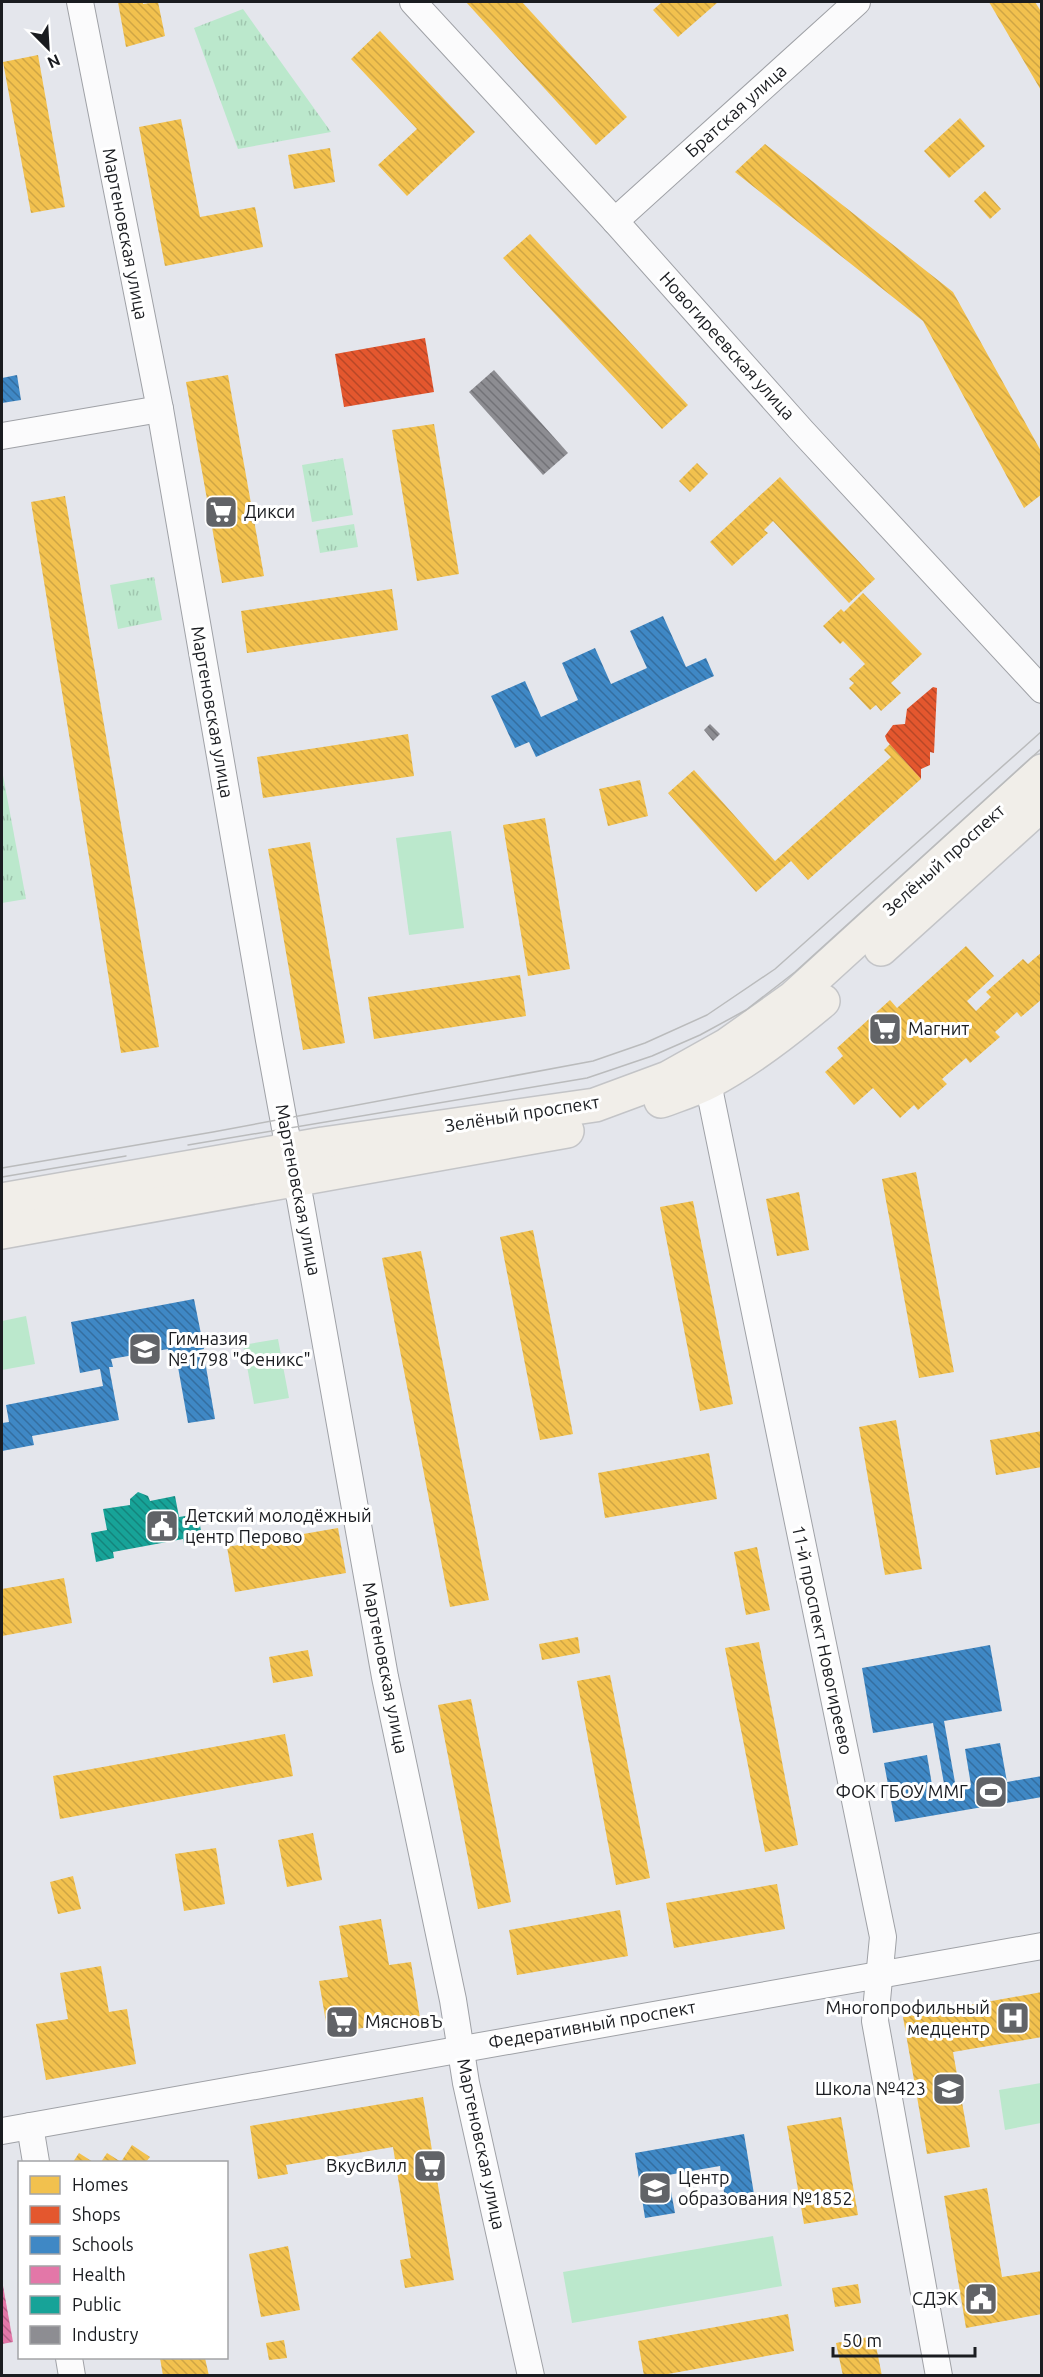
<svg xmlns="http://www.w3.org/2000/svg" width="1043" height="2377" viewBox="0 0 1043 2377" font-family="Ubuntu,sans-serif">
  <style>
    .grass { fill: url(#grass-tufts) }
    .pitch { fill: #bbe8cc }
    .homes { fill: url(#homes-back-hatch) }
    .shops { fill: url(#shops-back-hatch) }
    .schools { fill: url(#schools-back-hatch) }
    .health { fill: url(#health-back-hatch) }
    .public { fill: url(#public-back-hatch) }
    .industry { fill: url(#industry-back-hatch) }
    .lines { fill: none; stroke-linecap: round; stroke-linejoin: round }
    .minor-casing { stroke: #9fa1a6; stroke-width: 28 }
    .major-casing { stroke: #c3c4c7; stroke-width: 36 }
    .minor { stroke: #fbfbfc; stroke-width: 26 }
    .major { stroke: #f1eee9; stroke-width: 33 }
    .tram { stroke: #babbbc; stroke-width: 1.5 }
    .labels { text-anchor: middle; stroke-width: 6; stroke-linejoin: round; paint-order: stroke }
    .street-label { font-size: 18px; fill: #1a1c20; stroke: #fff }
    .poi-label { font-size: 18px; fill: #1a1c20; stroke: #fff; text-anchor: start }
  </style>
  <defs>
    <pattern id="grass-tufts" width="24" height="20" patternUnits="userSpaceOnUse" patternTransform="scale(1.5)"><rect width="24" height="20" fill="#bbe8cc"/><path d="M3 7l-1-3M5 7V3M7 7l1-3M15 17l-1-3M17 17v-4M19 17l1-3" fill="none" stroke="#a0c6af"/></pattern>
    <pattern id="homes-back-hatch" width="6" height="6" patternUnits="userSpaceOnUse" patternTransform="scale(1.5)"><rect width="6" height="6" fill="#f2c14e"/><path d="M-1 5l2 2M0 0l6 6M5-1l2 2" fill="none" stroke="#cfa544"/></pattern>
    <pattern id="shops-back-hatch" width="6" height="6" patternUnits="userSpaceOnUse" patternTransform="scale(1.5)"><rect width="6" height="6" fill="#e4572e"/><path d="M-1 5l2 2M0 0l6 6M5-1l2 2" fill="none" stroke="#b84727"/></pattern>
    <pattern id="schools-back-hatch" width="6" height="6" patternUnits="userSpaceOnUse" patternTransform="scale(1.5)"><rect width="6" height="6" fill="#3f88c5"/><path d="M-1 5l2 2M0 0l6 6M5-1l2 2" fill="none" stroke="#346ea0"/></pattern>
    <pattern id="health-back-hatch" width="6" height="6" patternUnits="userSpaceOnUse" patternTransform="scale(1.5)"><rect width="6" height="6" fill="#e377a8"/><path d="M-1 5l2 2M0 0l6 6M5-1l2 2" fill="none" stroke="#b76188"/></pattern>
    <pattern id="public-back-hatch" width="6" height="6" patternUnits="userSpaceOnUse" patternTransform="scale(1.5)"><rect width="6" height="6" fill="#17a398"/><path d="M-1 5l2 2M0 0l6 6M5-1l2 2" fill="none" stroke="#14847c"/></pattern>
    <pattern id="industry-back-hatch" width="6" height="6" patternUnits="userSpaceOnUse" patternTransform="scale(1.5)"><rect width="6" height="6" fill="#8d8d92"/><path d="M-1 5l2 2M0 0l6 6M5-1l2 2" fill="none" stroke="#727277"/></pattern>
  </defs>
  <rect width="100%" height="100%" fill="#e4e6ec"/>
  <!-- grass -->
  <g class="grass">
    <path d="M243,9L331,132L238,149L194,28Z"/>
    <path d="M343,458L353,515L312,522L302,465Z"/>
    <path d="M354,524L358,547L320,553L316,530Z"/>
    <path d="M154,577L162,620L118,629L110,585Z"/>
    <path d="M2,770L26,899L2,903Z"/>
  </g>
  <!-- pitch -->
  <g class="pitch">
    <path d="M451,831L464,928L409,935L396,838Z"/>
    <path d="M26,1316L35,1364L2,1370V1321Z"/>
    <path d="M278,1339L289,1398L254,1404L243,1345Z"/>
    <path d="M1041,2083V2123L1005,2130L999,2090Z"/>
    <path d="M773,2236L782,2286L572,2323L563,2272Z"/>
  </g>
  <!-- homes -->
  <g class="homes">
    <path d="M118,2H143V4L158,2L165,36L126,47Z"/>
    <path d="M466,2H522L627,117L596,145Z"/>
    <path d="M662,2H718L678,37L653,10Z"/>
    <path d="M989,2H1035L1042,13V92Z"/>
    <path d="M380,31L475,132L407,196L378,165L417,129L351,59Z"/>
    <path d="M38,55L65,207L31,213L3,62Z"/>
    <path d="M960,118L985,146L949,178L924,151Z"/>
    <path d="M181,119L200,217L255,207L263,247L165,266L139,127Z"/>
    <path d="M765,144L953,292L1042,453V494L1024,508L923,321L735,172Z"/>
    <path d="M330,148L335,182L294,189L288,155Z"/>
    <path d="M985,191L1001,209L990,219L974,201Z"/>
    <path d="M530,234L688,405L662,429L503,258Z"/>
    <path d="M228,375L264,576L222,583L186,382Z"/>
    <path d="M434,424L459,574L417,581L392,430Z"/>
    <path d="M697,463L708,474L690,492L679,481Z"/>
    <path d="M780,477L875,579L849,603L773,521L764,530L768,533L732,566L710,542Z"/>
    <path d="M65,496L159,1047L121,1053L31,502Z"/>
    <path d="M392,589L398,630L247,653L241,611Z"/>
    <path d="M863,593L922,654L891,683L901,693L881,711L876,705L870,710L849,688L854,683L849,679L865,664L843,641L840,644L823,626L841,609L844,612Z"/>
    <path d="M408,734L414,776L263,798L257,757Z"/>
    <path d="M890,744L921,779L808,880L791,861L756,892L668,793L694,770L775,861L891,757L884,750Z"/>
    <path d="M640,780L648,816L608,826L599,789Z"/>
    <path d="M545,818L570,969L528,976L503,825Z"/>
    <path d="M310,842L345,1043L303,1050L268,849Z"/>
    <path d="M966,946L994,976L967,1001L976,1011L991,997L986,992L1023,959L1028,964L1042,952V999L1021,1017L1017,1012L995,1032L1000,1037L970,1063L966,1058L942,1079L947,1084L918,1110L914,1105L900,1118L873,1088L854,1105L825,1072L843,1056L837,1048L890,1000L897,1008Z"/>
    <path d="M520,975L526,1016L374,1039L368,997Z"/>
    <path d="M916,1172L954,1372L919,1378L882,1179Z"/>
    <path d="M799,1192L809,1250L777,1256L766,1199Z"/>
    <path d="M693,1201L733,1404L700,1411L660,1207Z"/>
    <path d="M533,1230L573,1434L540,1440L500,1237Z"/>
    <path d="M421,1251L489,1600L450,1607L382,1258Z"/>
    <path d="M896,1420L922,1569L885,1575L859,1427Z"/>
    <path d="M1042,1431V1467L996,1475L990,1440Z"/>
    <path d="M709,1453L717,1499L605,1518L598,1473Z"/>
    <path d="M338,1528L346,1573L235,1592L227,1547Z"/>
    <path d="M757,1547L770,1610L746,1615L734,1552Z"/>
    <path d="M64,1578L72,1623L2,1636V1589Z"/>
    <path d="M578,1637L580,1653L542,1660L539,1644Z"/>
    <path d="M759,1642L798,1845L765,1852L725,1648Z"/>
    <path d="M308,1650L313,1676L273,1683L269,1657Z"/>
    <path d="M610,1675L650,1878L616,1885L577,1681Z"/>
    <path d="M471,1699L511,1902L478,1909L438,1705Z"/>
    <path d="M285,1734L293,1776L60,1819L53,1776Z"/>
    <path d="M313,1833L322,1880L287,1887L278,1840Z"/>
    <path d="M216,1848L225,1904L184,1911L175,1854Z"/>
    <path d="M73,1876L81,1909L58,1914L50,1882Z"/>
    <path d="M777,1884L785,1929L674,1948L666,1903Z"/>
    <path d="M620,1910L628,1956L517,1975L509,1930Z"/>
    <path d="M381,1919L389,1965L411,1962L420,2018L328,2034L319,1981L348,1977L339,1926Z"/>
    <path d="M101,1966L109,2012L127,2009L136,2064L46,2080L36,2024L68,2019L60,1973Z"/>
    <path d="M1042,1992V2037L953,2052L970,2147L927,2154L903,2017Z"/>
    <path d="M423,2097L454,2280L405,2288L400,2260L411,2258L393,2147L286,2165L288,2174L258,2179L250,2126Z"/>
    <path d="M841,2117L858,2215L804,2224L787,2126Z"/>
    <path d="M132,2145L150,2157L146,2162H121Z"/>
    <path d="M79,2153L93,2162H73Z"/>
    <path d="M107,2153L121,2162H101Z"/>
    <path d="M987,2188L1002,2277L1042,2271V2314L966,2328L944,2196Z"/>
    <path d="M288,2246L300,2310L261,2317L249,2254Z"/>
    <path d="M858,2284L861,2303L835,2307L832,2288Z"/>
    <path d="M788,2314L794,2351L657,2376H644L638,2341Z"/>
    <path d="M874,2336L882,2376H843L836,2343Z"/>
    <path d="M284,2340L287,2358L269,2360L266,2343Z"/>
    <path d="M160,2358H205L209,2376H163Z"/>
  </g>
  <!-- shops -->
  <g class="shops">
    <path d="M425,338L434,392L344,407L335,354Z"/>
    <path d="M933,687L937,688L934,753L930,752V765L921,769V779L887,741L885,736L893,725L905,724L907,709Z"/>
  </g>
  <!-- schools -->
  <g class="schools">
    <path d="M17,375L21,400L2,403V378Z"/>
    <path d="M663,616L686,667L706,658L714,676L536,757L529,742L515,748L491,696L525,681L541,717L578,700L562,663L595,648L611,684L647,668L630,631Z"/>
    <path d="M194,1299L204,1349L199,1350L201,1362L205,1361L215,1419L188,1423L176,1356L169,1357L168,1349L111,1359L113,1367H109L119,1420L32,1436L34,1445L2,1451V1423L9,1422L6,1405L103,1386L100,1369L80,1373L71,1322Z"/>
    <path d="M990,1645L1002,1711L944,1721L956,1788L971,1785L965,1749L1000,1743L1007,1782L1042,1776V1797L895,1822L884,1763L927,1755L933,1791L945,1789L933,1723L873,1733L862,1668Z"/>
    <path d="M744,2134L755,2200L726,2205L720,2166L668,2175L675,2213L645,2218L635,2153Z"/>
  </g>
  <!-- health -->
  <path class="health" d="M2,2280L13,2342L2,2344Z"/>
  <!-- public -->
  <path class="public" d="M138,1492L148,1496L150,1501L175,1496L179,1517L198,1514L203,1542L184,1545L183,1539L113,1552L114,1558L96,1562L91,1533L107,1530L103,1509L130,1505V1499Z"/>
  <!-- industry -->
  <g class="industry">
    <path d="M494,370L568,453L543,475L469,392Z"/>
    <path d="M710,724L720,734L713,741L704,730Z"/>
  </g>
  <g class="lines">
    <!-- minor casing -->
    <g class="minor-casing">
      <g id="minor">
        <path d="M80,2L160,409L269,1040L289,1150L300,1199L385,1677L453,2000L466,2083L531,2376"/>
        <path d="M413,2L615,221L802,431L1042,690"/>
        <path d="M615,221L857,2"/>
        <path d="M2,436L160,409"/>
        <path d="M708,1083L883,1937L875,2021L939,2376"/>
        <path d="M30,2126L36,2162"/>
        <path d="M2,2131L1042,1946"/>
        <path d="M69,2358L72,2376"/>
      </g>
    </g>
    <!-- major casing -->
    <g class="major-casing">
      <g id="major">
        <path d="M881,949L1042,804"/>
        <path d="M661,1101C677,1095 694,1090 709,1082C750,1060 787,1031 823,1001"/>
        <path d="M2,1200L323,1144L595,1105L668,1078L727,1045L793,998L1042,771"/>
        <path d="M2,1232L567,1131"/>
      </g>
    </g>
    <!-- minor -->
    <use href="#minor" class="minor"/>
    <!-- major -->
    <use href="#major" class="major"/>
    <!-- tram -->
    <g class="tram">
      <path d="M188,1145L587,1078L652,1056L700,1035L746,1010L795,972L1042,748"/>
      <path d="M2,1168L213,1132L593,1061L645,1043L707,1015L775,969L1042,731"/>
      <path d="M2,1177L126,1156"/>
    </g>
  </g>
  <!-- icons -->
  <defs>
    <g id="supermarket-square" transform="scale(1.725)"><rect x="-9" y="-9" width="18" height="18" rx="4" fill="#616367" stroke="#fff"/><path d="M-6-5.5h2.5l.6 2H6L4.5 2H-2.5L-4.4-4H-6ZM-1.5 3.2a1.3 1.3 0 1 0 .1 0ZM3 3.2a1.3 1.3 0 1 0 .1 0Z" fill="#fff"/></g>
    <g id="school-square" transform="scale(1.725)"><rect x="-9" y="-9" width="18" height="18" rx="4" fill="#616367" stroke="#fff"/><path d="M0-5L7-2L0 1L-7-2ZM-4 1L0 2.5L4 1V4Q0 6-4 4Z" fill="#fff"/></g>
    <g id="civic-square" transform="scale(1.725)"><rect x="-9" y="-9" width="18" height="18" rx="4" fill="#616367" stroke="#fff"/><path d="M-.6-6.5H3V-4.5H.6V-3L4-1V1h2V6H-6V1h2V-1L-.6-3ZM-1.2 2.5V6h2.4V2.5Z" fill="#fff"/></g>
    <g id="stadium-square" transform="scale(1.725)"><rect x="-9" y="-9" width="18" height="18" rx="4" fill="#616367" stroke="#fff"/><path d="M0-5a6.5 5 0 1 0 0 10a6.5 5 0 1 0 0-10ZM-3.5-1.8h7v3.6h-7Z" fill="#fff"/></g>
    <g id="hospital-square" transform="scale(1.725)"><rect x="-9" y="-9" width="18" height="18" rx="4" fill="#616367" stroke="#fff"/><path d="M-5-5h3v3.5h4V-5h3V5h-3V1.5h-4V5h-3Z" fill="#fff"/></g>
  </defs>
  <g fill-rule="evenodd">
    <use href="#supermarket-square" x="221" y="512"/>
    <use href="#supermarket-square" x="885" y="1029"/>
    <use href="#school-square" x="145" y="1349"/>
    <use href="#civic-square" x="162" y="1526"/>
    <use href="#stadium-square" x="991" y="1792"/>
    <use href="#hospital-square" x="1013" y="2018"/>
    <use href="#supermarket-square" x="342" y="2022"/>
    <use href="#school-square" x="949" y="2089"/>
    <use href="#supermarket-square" x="430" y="2166"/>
    <use href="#school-square" x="655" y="2188"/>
    <use href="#civic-square" x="981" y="2299"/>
  </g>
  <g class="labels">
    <!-- street labels -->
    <g class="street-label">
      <text transform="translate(736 111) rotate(-42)" y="6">Братская улица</text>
      <text transform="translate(125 234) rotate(79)" y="6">Мартеновская улица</text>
      <text transform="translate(727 346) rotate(48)" y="6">Новогиреевская улица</text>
      <text transform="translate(212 712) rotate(80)" y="6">Мартеновская улица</text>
      <text transform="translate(944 860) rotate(-42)" y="6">Зелёный проспект</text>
      <text transform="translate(522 1114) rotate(-9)" y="6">Зелёный проспект</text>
      <text transform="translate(298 1190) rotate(79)" y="6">Мартеновская улица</text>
      <text transform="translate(822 1640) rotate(78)" y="6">11-й проспект Новогиреево</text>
      <text transform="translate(385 1668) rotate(79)" y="6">Мартеновская улица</text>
      <text transform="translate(592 2025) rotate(-10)" y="6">Федеративный проспект</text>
      <text transform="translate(481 2144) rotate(78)" y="6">Мартеновская улица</text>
    </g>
    <!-- poi labels -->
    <g class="poi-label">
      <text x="244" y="518">Дикси</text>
      <text x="908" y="1035">Магнит</text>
      <text x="168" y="1345">Гимназия<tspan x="168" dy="21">№1798 "Феникс"</tspan></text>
      <text x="185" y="1522">Детский молодёжный<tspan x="185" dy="21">центр Перово</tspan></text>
      <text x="968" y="1798" text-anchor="end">ФОК ГБОУ ММГ</text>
      <text x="990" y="2014" text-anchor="end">Многопрофильный<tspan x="990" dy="21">медцентр</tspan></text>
      <text x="365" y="2028">МясновЪ</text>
      <text x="926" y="2095" text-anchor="end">Школа №423</text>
      <text x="407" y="2172" text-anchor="end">ВкусВилл</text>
      <text x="678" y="2184">Центр<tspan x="678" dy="21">образования №1852</tspan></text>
      <text x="958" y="2305" text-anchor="end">СДЭК</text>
    </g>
  </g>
  <!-- border -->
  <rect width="1043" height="2377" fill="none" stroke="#1a1c20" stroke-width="6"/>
  <!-- legend -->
  <rect x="18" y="2161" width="210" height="198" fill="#ffffff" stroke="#a3a4a6" stroke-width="1.5"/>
  <rect x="30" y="2176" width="30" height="18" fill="#f2c14e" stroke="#a3a4a6" stroke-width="1.5"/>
  <text x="72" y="2191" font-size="18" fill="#1a1c20">Homes</text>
  <rect x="30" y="2206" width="30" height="18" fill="#e4572e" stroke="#a3a4a6" stroke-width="1.5"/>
  <text x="72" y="2221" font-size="18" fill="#1a1c20">Shops</text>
  <rect x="30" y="2236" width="30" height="18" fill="#3f88c5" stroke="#a3a4a6" stroke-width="1.5"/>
  <text x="72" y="2251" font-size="18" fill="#1a1c20">Schools</text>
  <rect x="30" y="2266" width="30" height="18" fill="#e377a8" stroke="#a3a4a6" stroke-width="1.5"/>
  <text x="72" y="2281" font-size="18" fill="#1a1c20">Health</text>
  <rect x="30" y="2296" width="30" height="18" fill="#17a398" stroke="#a3a4a6" stroke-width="1.5"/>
  <text x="72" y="2311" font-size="18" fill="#1a1c20">Public</text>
  <rect x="30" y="2326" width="30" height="18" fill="#8d8d92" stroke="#a3a4a6" stroke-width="1.5"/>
  <text x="72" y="2341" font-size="18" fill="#1a1c20">Industry</text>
  <!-- north arrow -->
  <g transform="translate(48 48) rotate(156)" stroke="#ffffff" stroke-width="4.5" paint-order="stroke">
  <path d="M0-4.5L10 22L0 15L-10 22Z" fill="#1a1c20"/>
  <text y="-9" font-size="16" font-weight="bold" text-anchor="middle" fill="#1a1c20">N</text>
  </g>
  <!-- scale -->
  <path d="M833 2347v9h142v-9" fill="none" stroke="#1a1c20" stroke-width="3"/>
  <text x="842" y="2347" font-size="18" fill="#1a1c20" stroke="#ffffff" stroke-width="4.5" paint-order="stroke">50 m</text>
</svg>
